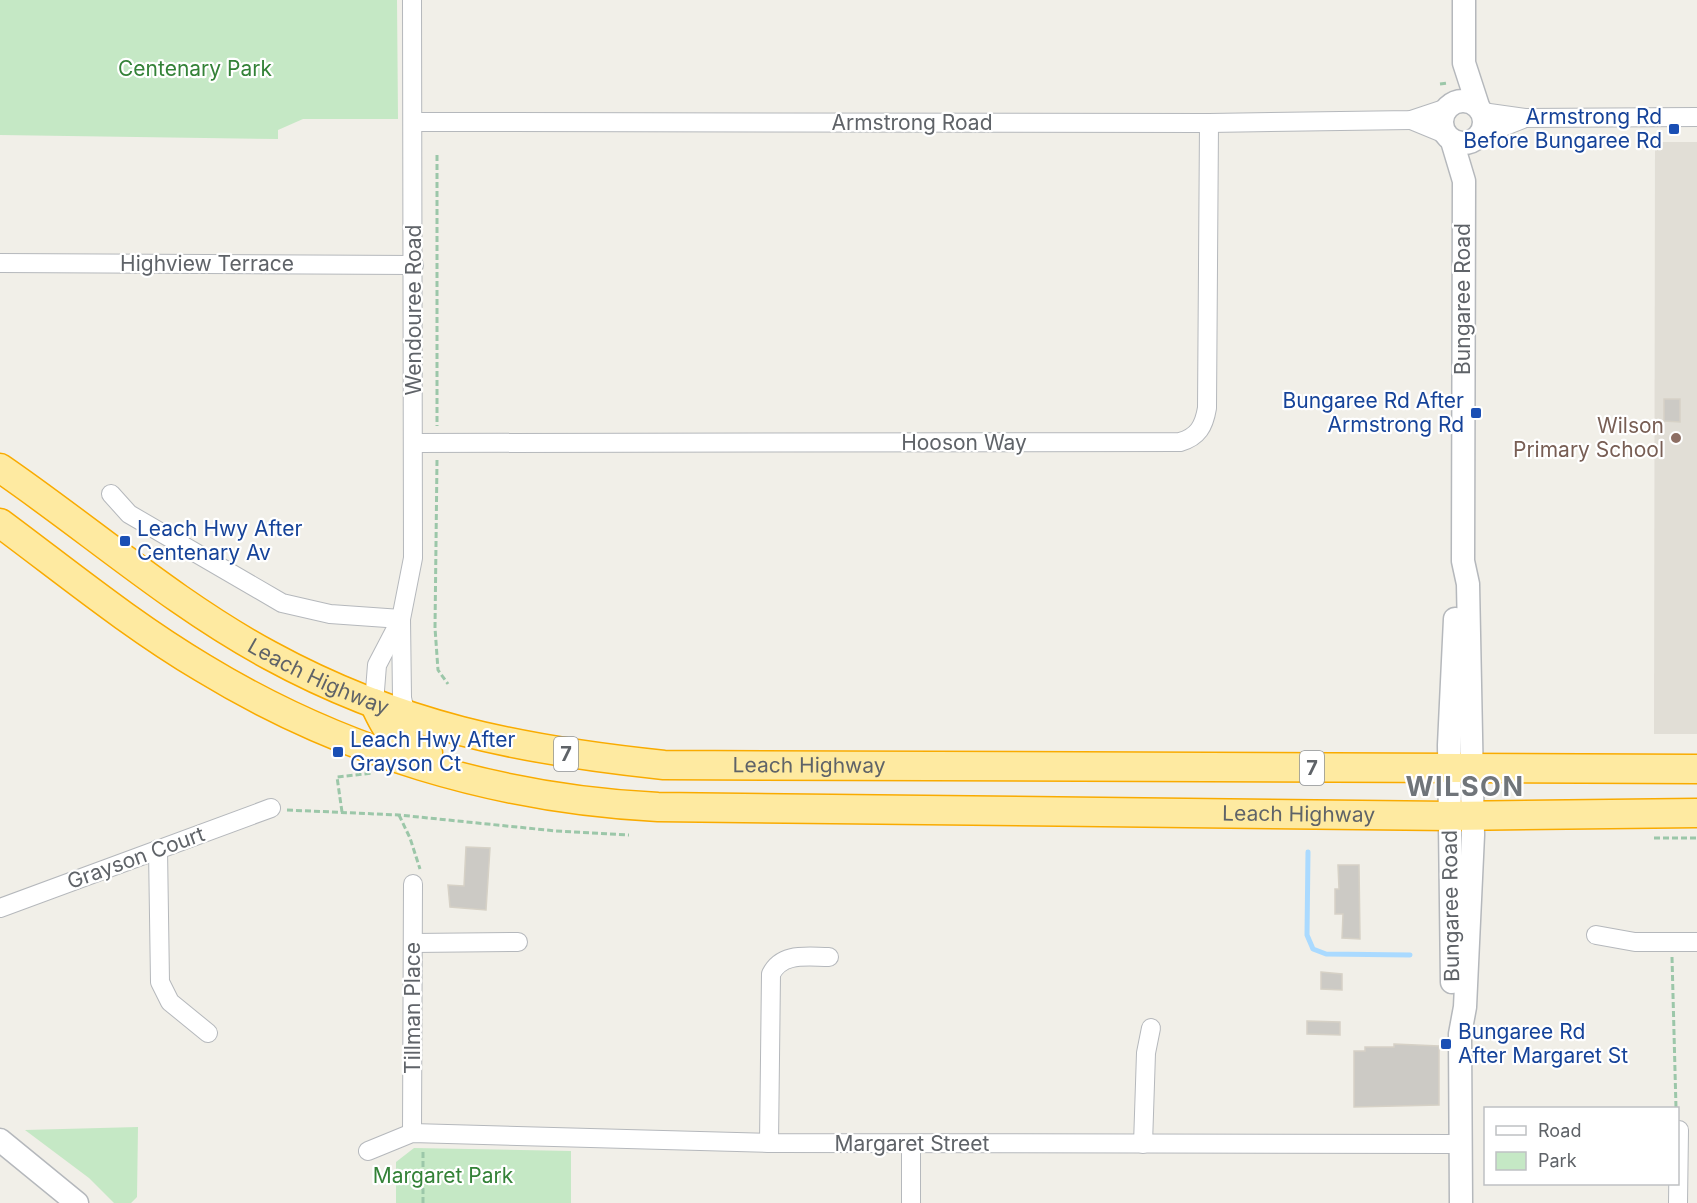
<svg xmlns="http://www.w3.org/2000/svg" width="1697" height="1203" viewBox="0 0 1697 1203" font-family="Inter,sans-serif">
  <style>
    .education { fill: #e1ded6 }
    .park { fill: #c5e8c5 }
    .lines { fill: none; stroke-linecap: round; stroke-linejoin: round }
    .stream { stroke: #aadaff; stroke-width: 5 }
    .building { fill: #cccac5; stroke: #d6d1c6; stroke-width: 1.5 }
    .minor-casing { stroke: #b5b8bc; stroke-width: 20 }
    .tertiary-casing { stroke: #b5b8bc; stroke-width: 25 }
    .trunk-casing { stroke: #f9ab00; stroke-width: 31 }
    .path { stroke: #9cc7a9; stroke-width: 3; stroke-dasharray: 6 3; stroke-linecap: butt }
    .minor { stroke: #fff; stroke-width: 18 }
    .tertiary { stroke: #fff; stroke-width: 22 }
    .trunk { stroke: #feeaa1; stroke-width: 28 }
    .transit-dot { fill: #1a4fb4; stroke: #fff; stroke-width: 2 }
    .education-dot { fill: #8d6e63; stroke: #fff; stroke-width: 2 }
    .labels { text-anchor: middle; stroke-width: 4.5; stroke-linejoin: round; paint-order: stroke }
    .shield { fill: #fff; stroke: #8f9295; stroke-width: 1.5 }
    .shield-label { font-size: 20px; font-weight: bold; fill: #5f6368 }
    .park-label { font-size: 21px; fill: #348238; stroke: #fff }
    .transit-label { font-size: 21px; fill: #164399; stroke: #fff; text-anchor: start }
    .street-label { font-size: 21px; fill: #5f6368; stroke: #fff }
    .education-label { font-size: 21px; fill: #785e54; stroke: #fff; text-anchor: end }
    .district-label { font-size: 27px; font-weight: bold; letter-spacing: 1.5px; fill: #70757a; stroke: #fff }
  </style>
  <rect width="100%" height="100%" fill="#f1efe8"/>
  <!-- education -->
  <path class="education" d="M1655,142H1697V734H1654Z"/>
  <!-- park -->
  <g class="park">
    <path d="M0,0H397L398,119H303L278,130V139L0,135Z"/>
    <path d="M138,1127L137,1197L131,1203H114L89,1178L25,1130Z"/>
    <path d="M414,1148L571,1151V1203H396V1162Z"/>
  </g>
  <g class="lines">
    <!-- stream -->
    <path class="stream" d="M1308,852L1307,935L1313,949L1326,954L1410,955"/>
  </g>
  <!-- building -->
  <g class="building">
    <path d="M1664,399H1680V422L1664,421Z"/>
    <path d="M466,847L490,848L486,910L450,907L448,885L464,886Z"/>
    <path d="M1338,865H1359L1360,939L1342,938L1343,914H1335V889H1339Z"/>
    <path d="M1321,972L1342,974V990L1321,989Z"/>
    <path d="M1307,1021L1340,1022V1035L1307,1034Z"/>
    <path d="M1394,1044L1439,1046V1105L1354,1107V1051H1365V1047H1394Z"/>
  </g>
  <g class="lines">
    <!-- minor casing -->
    <g class="minor-casing">
      <g id="minor">
        <path d="M1482,112L1525,118L1697,117"/>
        <path d="M1411,120L1445,134"/>
        <path d="M413,122L1209,123L1411,120L1447,108"/>
        <path d="M1480,136L1523,119"/>
        <path d="M0,263L414,265"/>
        <path d="M414,443L1180,442C1198,437 1204,426 1207,408L1209,123"/>
        <path d="M111,494L129,514L282,603L330,614L401,619"/>
        <path d="M401,619L402,698L406,716"/>
        <path d="M374,703L377,665L401,619L413,558L412,0"/>
        <path d="M158,849L160,982L170,1002L208,1033"/>
        <path d="M0,908L271,808"/>
        <path d="M1596,935L1635,942H1697"/>
        <path d="M413,943L518,942"/>
        <path d="M412,1133L413,884"/>
        <path d="M769,1143L771,974C782,952 807,957 829,957"/>
        <path d="M911,1144V1203"/>
        <path d="M1143,1144L1146,1053L1151,1028"/>
        <path d="M368,1151L412,1133L769,1143L1460,1144"/>
        <path d="M1678,1203L1679,1130"/>
      </g>
    </g>
    <!-- tertiary casing -->
    <g class="tertiary-casing">
      <g id="tertiary">
        <path d="M1464,0V63L1478,106"/>
        <circle cx="1463" cy="122" r="21"/>
        <path d="M1452,141L1464,181L1463,561L1468,584L1473,835L1465,1007L1460,1034L1461,1203"/>
        <path d="M1452,982L1449,745L1455,619"/>
        <path d="M0,1140L77,1203"/>
      </g>
    </g>
    <!-- trunk casing -->
    <g class="trunk-casing">
      <g id="trunk">
        <path id="s1" d="M0,468C89,529 173,603 269,655C399,726 519,750 664,765L1697,769"/>
        <path id="s2" d="M0,523C66,572 132,626 203,668C341,752 497,799 658,807L1450,816L1697,813"/>
        <path d="M374,703C390,738 394,739 428,753"/>
      </g>
    </g>
    <!-- path -->
    <g class="path">
      <path d="M1440,84L1448,83"/>
      <path d="M437,155V426"/>
      <path d="M437,460L435,628L438,670L448,684"/>
      <path d="M287,810L399,815L556,831L629,835"/>
      <path d="M342,812L337,777L373,773"/>
      <path d="M399,815L410,838L420,869"/>
      <path d="M1654,838H1697"/>
      <path d="M1672,957L1676,1108"/>
      <path d="M423,1203V1150"/>
    </g>
    <!-- minor -->
    <use href="#minor" class="minor"/>
    <!-- tertiary -->
    <use href="#tertiary" class="tertiary"/>
    <!-- trunk -->
    <use href="#trunk" class="trunk"/>
  </g>
  <!-- markers -->
  <g class="transit-dot">
    <rect x="1668" y="123" width="12" height="12" rx="3"/>
    <rect x="1470" y="407" width="12" height="12" rx="3"/>
    <rect x="119" y="535" width="12" height="12" rx="3"/>
    <rect x="332" y="746" width="12" height="12" rx="3"/>
    <rect x="1440" y="1038" width="12" height="12" rx="3"/>
  </g>
  <circle class="education-dot" cx="1676" cy="438" r="6"/>
  <g class="labels">
    <!-- shield labels -->
    <g class="shield">
      <rect x="554" y="737" width="24" height="34" rx="4.5"/>
      <rect x="1300" y="751" width="24" height="34" rx="4.5"/>
    </g>
    <g class="shield-label">
      <text x="566" y="761">7</text>
      <text x="1312" y="775">7</text>
    </g>
    <!-- park labels -->
    <g class="park-label">
      <text x="195" y="76">Centenary Park</text>
      <text x="443" y="1183">Margaret Park</text>
    </g>
    <!-- transit labels -->
    <g class="transit-label">
      <text x="1662" y="124" text-anchor="end">Armstrong Rd<tspan x="1662" dy="24">Before Bungaree Rd</tspan></text>
      <text x="1464" y="408" text-anchor="end">Bungaree Rd After<tspan x="1464" dy="24">Armstrong Rd</tspan></text>
      <text x="137" y="536">Leach Hwy After<tspan x="137" dy="24">Centenary Av</tspan></text>
      <text x="350" y="747">Leach Hwy After<tspan x="350" dy="24">Grayson Ct</tspan></text>
      <text x="1458" y="1039">Bungaree Rd<tspan x="1458" dy="24">After Margaret St</tspan></text>
    </g>
    <!-- street labels -->
    <g class="street-label">
      <text x="912" y="130">Armstrong Road</text>
      <text x="207" y="271">Highview Terrace</text>
      <text transform="translate(1463 299) rotate(-90)" y="7">Bungaree Road</text>
      <text transform="translate(414 310) rotate(-90)" y="7">Wendouree Road</text>
      <text x="964" y="450">Hooson Way</text>
      <text dy="7" stroke="none"><textPath href="#s1" startOffset="382">Leach Highway</textPath></text>
      <text dy="7" stroke="none"><textPath href="#s1" startOffset="886">Leach Highway</textPath></text>
      <text dy="7" stroke="none"><textPath href="#s2" startOffset="1371">Leach Highway</textPath></text>
      <text transform="translate(136 858) rotate(-20)" y="7">Grayson Court</text>
      <text transform="translate(1451 906) rotate(-91)" y="7">Bungaree Road</text>
      <text transform="translate(413 1008) rotate(-90)" y="7">Tillman Place</text>
      <text x="912" y="1151">Margaret Street</text>
    </g>
    <!-- education labels -->
    <g class="education-label">
      <text x="1664" y="433">Wilson<tspan x="1664" dy="24">Primary School</tspan></text>
    </g>
    <!-- district labels -->
    <g class="district-label">
      <text x="1465" y="796">WILSON</text>
    </g>
  </g>
  <!-- legend -->
  <rect x="1484" y="1107" width="195" height="78" fill="#ffffff" stroke="#bfc1c3" stroke-width="1.5"/>
  <rect x="1496" y="1126" width="30" height="9" fill="#ffffff" stroke="#bfc1c3" stroke-width="1.5"/>
  <text x="1538" y="1137" font-size="18" fill="#5f6368">Road</text>
  <rect x="1496" y="1152" width="30" height="18" fill="#c5e8c5" stroke="#bfc1c3" stroke-width="1.5"/>
  <text x="1538" y="1167" font-size="18" fill="#5f6368">Park</text>
</svg>
